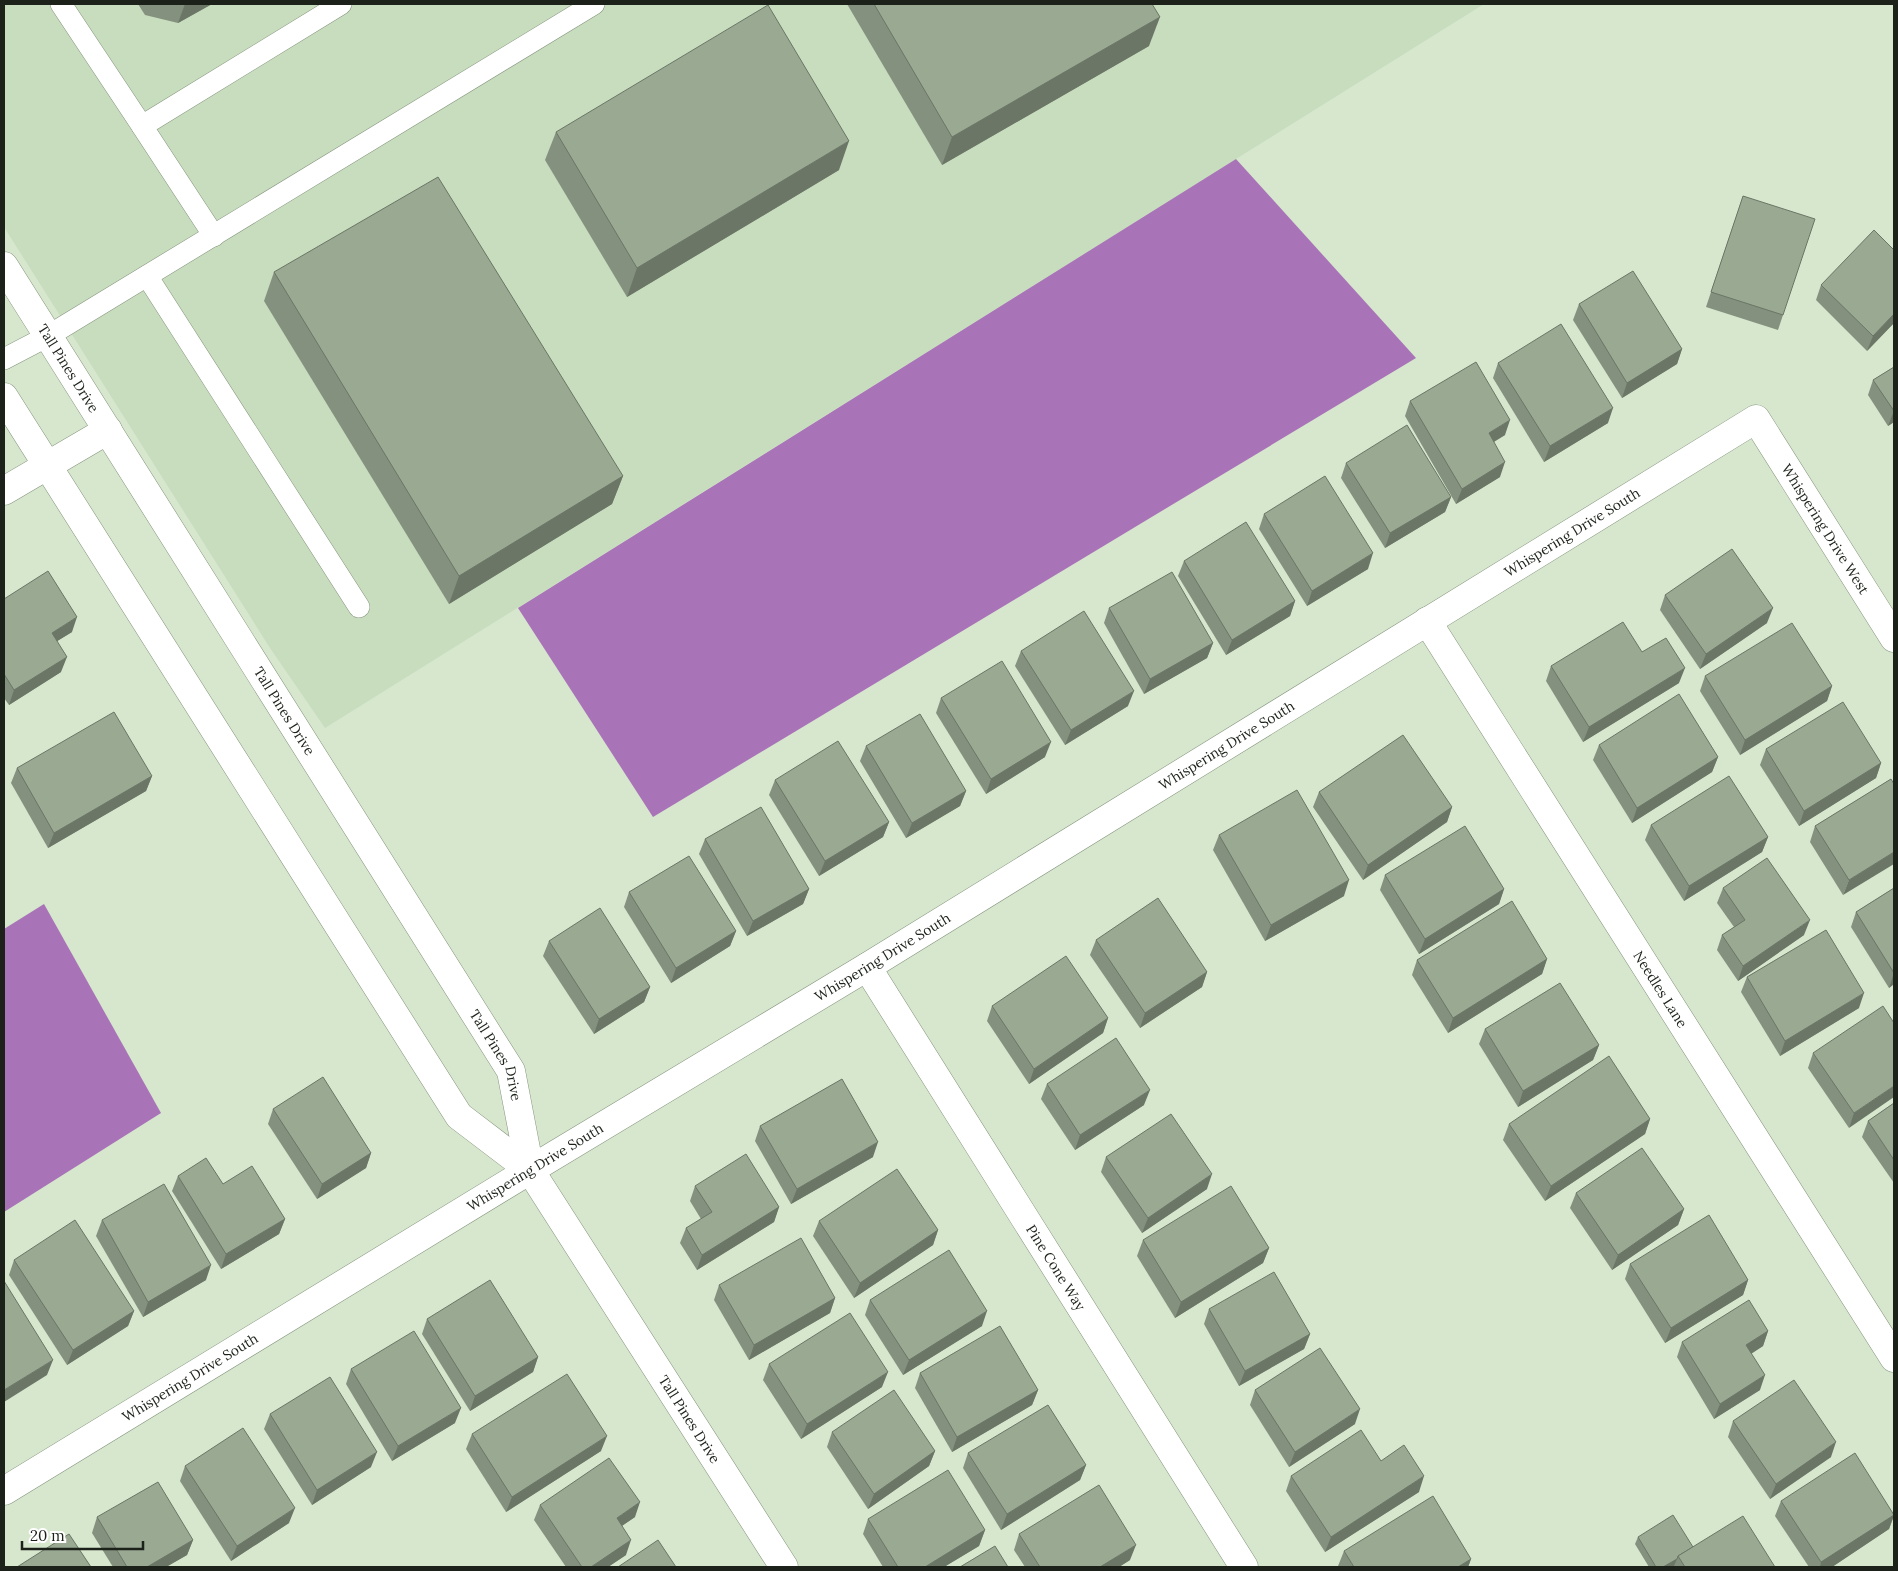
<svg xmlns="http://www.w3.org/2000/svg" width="1898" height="1571" viewBox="0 0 1898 1571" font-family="Lora,serif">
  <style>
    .built { fill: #c7ddbe }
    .water { fill: #a973b8 }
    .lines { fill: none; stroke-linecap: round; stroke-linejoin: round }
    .service-casing { stroke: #85957e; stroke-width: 22 }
    .minor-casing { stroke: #85957e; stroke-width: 29 }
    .service { stroke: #fff; stroke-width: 21 }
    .minor { stroke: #fff; stroke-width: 28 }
    .wall { fill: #84917e }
    .shaded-wall { fill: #6b7666 }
    .building { fill: #99a992; stroke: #6b7666 }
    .labels { text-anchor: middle; stroke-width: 5; stroke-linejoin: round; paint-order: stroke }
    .street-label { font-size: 14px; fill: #1c2219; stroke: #fff }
  </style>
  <rect width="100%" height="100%" fill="#d6e7ce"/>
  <!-- built -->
  <path class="built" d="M4,4H1484L325,728L270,648L4,227Z"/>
  <!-- water -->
  <g class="water">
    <path d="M1236,159L1416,358L653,817L518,608Z"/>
    <path d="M44,904L161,1113L4,1212V929Z"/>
  </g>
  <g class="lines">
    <!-- service casing -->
    <g class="service-casing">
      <g id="service">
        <path d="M61,4L142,126L341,4"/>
        <path d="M142,126L214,236"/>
        <path d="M147,276L359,607"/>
        <path d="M4,359L48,336L594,4"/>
      </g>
    </g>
    <!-- minor casing -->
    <g class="minor-casing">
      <g id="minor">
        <path id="s1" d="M4,266L511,1071L530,1170"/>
        <path id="s2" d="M4,397L459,1116L530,1170L784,1567"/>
        <path d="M4,491L108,430"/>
        <path id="s3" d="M1427,621L1894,1358"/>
        <path id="s4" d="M867,967L1244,1567"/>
        <path id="s5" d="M4,1491L530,1170L867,967L1756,419L1894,638"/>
      </g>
    </g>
    <!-- service -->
    <use href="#service" class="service"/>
    <!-- minor -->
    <use href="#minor" class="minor"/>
  </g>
  <!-- wall -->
  <g class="wall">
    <path d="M138,4H212L178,23L145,15Z"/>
    <path d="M847,4H1152L1149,46L942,165Z"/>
    <path d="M556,132L839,170L627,297L545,160Z"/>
    <path d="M1743,196L1783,315L1778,330L1706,307Z"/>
    <path d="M1894,250V323L1867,351L1816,300L1821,285Z"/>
    <path d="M274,272L623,476L612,504L449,604L264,301Z"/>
    <path d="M1579,304L1682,349L1677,364L1622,398L1573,320Z"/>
    <path d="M1498,363L1608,423L1544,462L1493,378Z"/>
    <path d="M1894,367V422L1888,426L1868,395L1873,380Z"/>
    <path d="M1410,401L1505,435L1494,442L1500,477L1456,504L1405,416Z"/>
    <path d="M1346,463L1451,497L1445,512L1385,548L1341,478Z"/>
    <path d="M1264,514L1368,569L1307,606L1259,529Z"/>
    <path d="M1184,561L1295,601L1290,616L1226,655L1178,576Z"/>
    <path d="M1665,595L1767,623L1700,669L1660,610Z"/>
    <path d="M4,599L72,632L57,641L61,672L9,705L4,698Z"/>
    <path d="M1109,608L1213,643L1207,658L1144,694L1104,623Z"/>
    <path d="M1021,651L1128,706L1065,745L1015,666Z"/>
    <path d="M1642,652L1679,683L1583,742L1546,681L1551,666Z"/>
    <path d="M1705,676L1832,686L1827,701L1740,755L1700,691Z"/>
    <path d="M941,698L1045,757L986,794L936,713Z"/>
    <path d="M1599,745L1718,757L1712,772L1632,823L1593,760Z"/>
    <path d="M866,746L966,791L960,806L906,838L860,761Z"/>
    <path d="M1766,749L1881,763L1876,778L1799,826L1760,765Z"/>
    <path d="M17,768L152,776L146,791L48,848L11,783Z"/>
    <path d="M1891,779L1843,895L1810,842L1815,826Z"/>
    <path d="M775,780L889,822L883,837L819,876L769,795Z"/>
    <path d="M1319,792L1452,807L1447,822L1363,880L1313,807Z"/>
    <path d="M1651,825L1768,837L1762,852L1684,901L1645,840Z"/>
    <path d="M1219,835L1344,896L1265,941L1213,850Z"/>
    <path d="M705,839L809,889L803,904L747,936L699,854Z"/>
    <path d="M1385,875L1504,889L1499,904L1419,954L1380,890Z"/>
    <path d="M1723,888L1804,935L1738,981L1717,950L1722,935L1734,927L1717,903Z"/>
    <path d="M1894,888V984L1889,988L1851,927L1856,912Z"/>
    <path d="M629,892L736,931L730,946L671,983L624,907Z"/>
    <path d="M1096,940L1207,972L1202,987L1140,1028L1090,955Z"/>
    <path d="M549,941L650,987L644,1002L594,1034L543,956Z"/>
    <path d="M1547,959L1542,974L1448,1033L1412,975L1417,960Z"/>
    <path d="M1747,977L1859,1008L1780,1056L1741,992Z"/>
    <path d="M992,1006L1108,1018L1103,1033L1029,1084L987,1021Z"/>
    <path d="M1894,1023L1849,1128L1808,1068L1813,1053Z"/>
    <path d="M1485,1029L1599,1045L1593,1060L1518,1107L1479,1044Z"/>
    <path d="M1047,1084L1144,1105L1075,1150L1041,1099Z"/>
    <path d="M1894,1103V1183L1862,1137L1868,1121Z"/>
    <path d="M273,1109L371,1153L366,1168L317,1199L268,1124Z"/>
    <path d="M1650,1119L1645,1134L1545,1201L1503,1140L1509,1124Z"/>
    <path d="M760,1126L873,1157L791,1204L755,1141Z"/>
    <path d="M1106,1157L1207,1189L1142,1233L1101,1172Z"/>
    <path d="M178,1176L223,1184L285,1219L279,1234L221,1269L172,1191Z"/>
    <path d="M695,1186L779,1207L774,1222L697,1270L680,1243L686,1228L701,1219L690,1201Z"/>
    <path d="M1576,1193L1684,1209L1678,1225L1612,1270L1570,1208Z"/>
    <path d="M102,1220L206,1280L143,1317L96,1236Z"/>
    <path d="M819,1221L938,1230L933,1245L854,1298L813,1236Z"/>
    <path d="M1143,1240L1269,1248L1263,1263L1175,1318L1137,1256Z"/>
    <path d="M14,1260L134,1311L128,1326L67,1365L9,1275Z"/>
    <path d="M1630,1264L1748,1280L1743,1295L1665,1343L1625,1279Z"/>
    <path d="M719,1285L835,1298L830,1313L749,1360L714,1300Z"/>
    <path d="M870,1300L982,1326L903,1375L865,1315Z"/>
    <path d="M1209,1309L1310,1334L1304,1349L1239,1386L1204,1324Z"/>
    <path d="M427,1319L538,1357L533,1372L470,1411L422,1334Z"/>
    <path d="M1768,1331L1763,1346L1751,1354L1760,1390L1714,1419L1677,1357L1682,1342Z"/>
    <path d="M769,1364L882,1387L801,1439L763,1380Z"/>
    <path d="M351,1369L455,1423L392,1461L346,1384Z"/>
    <path d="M920,1373L1038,1390L1032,1405L952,1452L915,1388Z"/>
    <path d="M1255,1390L1355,1424L1289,1467L1250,1405Z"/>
    <path d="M270,1414L371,1467L312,1505L264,1429Z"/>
    <path d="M1733,1421L1831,1457L1770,1499L1728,1437Z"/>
    <path d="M832,1432L935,1451L929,1466L868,1509L827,1447Z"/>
    <path d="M472,1434L601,1451L506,1512L466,1449Z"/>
    <path d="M968,1453L1086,1465L1080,1480L1001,1530L963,1468Z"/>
    <path d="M1381,1461L1419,1492L1325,1552L1286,1491L1291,1476Z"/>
    <path d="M185,1466L289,1523L231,1561L180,1481Z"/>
    <path d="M1781,1501L1894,1513V1516L1889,1529L1832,1567H1809L1775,1516Z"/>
    <path d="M540,1505L635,1517L622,1526L626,1555L608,1567H566L534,1520Z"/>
    <path d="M97,1517L193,1540L187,1555L166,1567H113L92,1533Z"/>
    <path d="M868,1519L985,1530L979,1546L944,1567H883L863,1534Z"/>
    <path d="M1019,1534L1130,1560L1119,1567H1025L1014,1550Z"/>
    <path d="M1638,1537L1693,1547L1775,1567H1674V1566L1673,1567H1649L1635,1544Z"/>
    <path d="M1344,1551L1471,1559L1468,1567H1339L1338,1566Z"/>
  </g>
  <!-- shaded-wall -->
  <g class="shaded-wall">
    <path d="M185,4H212L178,23Z"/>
    <path d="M1160,17L1149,46L942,165L952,137Z"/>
    <path d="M849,141L839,170L627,297L637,268Z"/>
    <path d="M1894,314V323L1867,351L1873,336Z"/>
    <path d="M1682,349L1677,364L1622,398L1627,383Z"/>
    <path d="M1613,408L1608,423L1544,462L1550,446Z"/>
    <path d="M1894,411V422L1888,426Z"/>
    <path d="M1510,420L1505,435L1483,448L1489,433Z"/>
    <path d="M1505,462L1500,477L1456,504L1462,489Z"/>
    <path d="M623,476L612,504L449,604L459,576Z"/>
    <path d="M1451,497L1445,512L1385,548L1390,533Z"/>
    <path d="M1373,553L1368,569L1307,606L1312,591Z"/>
    <path d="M1295,601L1290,616L1226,655L1232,640Z"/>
    <path d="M1773,608L1767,623L1700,669L1706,654Z"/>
    <path d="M77,617L72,632L46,648L52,633Z"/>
    <path d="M1213,643L1207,658L1144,694L1150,679Z"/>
    <path d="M67,657L61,672L9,705L14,690Z"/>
    <path d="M1685,668L1679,683L1583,742L1589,727Z"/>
    <path d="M1832,686L1827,701L1740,755L1745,740Z"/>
    <path d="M1134,691L1128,706L1065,745L1071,730Z"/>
    <path d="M1051,742L1045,757L986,794L991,779Z"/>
    <path d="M1718,757L1712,772L1632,823L1637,808Z"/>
    <path d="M1881,763L1876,778L1799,826L1804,811Z"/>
    <path d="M152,776L146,791L48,848L54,833Z"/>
    <path d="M966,791L960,806L906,838L912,823Z"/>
    <path d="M1452,807L1447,822L1363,880L1368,865Z"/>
    <path d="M889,822L883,837L819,876L825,861Z"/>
    <path d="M1768,837L1762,852L1684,901L1689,886Z"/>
    <path d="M1894,852V864L1843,895L1849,880Z"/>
    <path d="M1349,880L1344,896L1265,941L1271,925Z"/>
    <path d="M809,889L803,904L747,936L753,921Z"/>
    <path d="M1504,889L1499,904L1419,954L1425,939Z"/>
    <path d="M1810,920L1804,935L1738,981L1743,966Z"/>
    <path d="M736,931L730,946L671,983L676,968Z"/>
    <path d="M1547,959L1542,974L1448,1033L1453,1018Z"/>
    <path d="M1207,972L1202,987L1140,1028L1145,1013Z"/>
    <path d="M1894,973V984L1889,988Z"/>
    <path d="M650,987L644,1002L594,1034L599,1019Z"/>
    <path d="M1864,993L1859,1008L1780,1056L1785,1041Z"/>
    <path d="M1108,1018L1103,1033L1029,1084L1034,1069Z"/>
    <path d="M1599,1045L1593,1060L1518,1107L1523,1091Z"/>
    <path d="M1894,1086V1097L1849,1128L1854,1113Z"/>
    <path d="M1150,1090L1144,1105L1075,1150L1080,1135Z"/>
    <path d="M1650,1119L1645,1134L1545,1201L1551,1186Z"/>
    <path d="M878,1142L873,1157L791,1204L797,1189Z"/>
    <path d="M371,1153L366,1168L317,1199L322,1184Z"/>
    <path d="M1212,1174L1207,1189L1142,1233L1148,1218Z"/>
    <path d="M779,1207L774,1222L697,1270L702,1255Z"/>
    <path d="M1684,1209L1678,1225L1612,1270L1618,1255Z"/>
    <path d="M285,1219L279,1234L221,1269L226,1254Z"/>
    <path d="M938,1230L933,1245L854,1298L860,1283Z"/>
    <path d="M1269,1248L1263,1263L1175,1318L1181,1302Z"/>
    <path d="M211,1265L206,1280L143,1317L148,1302Z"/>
    <path d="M1748,1280L1743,1295L1665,1343L1671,1328Z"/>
    <path d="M835,1298L830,1313L749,1360L754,1345Z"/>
    <path d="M134,1311L128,1326L67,1365L73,1350Z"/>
    <path d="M987,1311L982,1326L903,1375L909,1360Z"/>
    <path d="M1768,1331L1763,1346L1741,1360L1746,1345Z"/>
    <path d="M1310,1334L1304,1349L1239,1386L1245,1371Z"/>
    <path d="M538,1357L533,1372L470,1411L475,1396Z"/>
    <path d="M53,1360L47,1375L4,1402V1390Z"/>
    <path d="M888,1372L882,1387L801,1439L807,1424Z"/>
    <path d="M1765,1375L1760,1390L1714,1419L1720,1404Z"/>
    <path d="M1038,1390L1032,1405L952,1452L957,1437Z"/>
    <path d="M461,1408L455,1423L392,1461L398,1446Z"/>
    <path d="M1360,1409L1355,1424L1289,1467L1295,1452Z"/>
    <path d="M607,1436L601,1451L506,1512L512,1497Z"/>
    <path d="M1836,1442L1831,1457L1770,1499L1776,1484Z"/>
    <path d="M935,1451L929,1466L868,1509L874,1494Z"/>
    <path d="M377,1452L371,1467L312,1505L317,1490Z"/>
    <path d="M1086,1465L1080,1480L1001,1530L1007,1514Z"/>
    <path d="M1424,1476L1419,1492L1325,1552L1331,1537Z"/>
    <path d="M640,1502L635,1517L611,1533L617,1518Z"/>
    <path d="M295,1508L289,1523L231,1561L237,1546Z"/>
    <path d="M1894,1515L1889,1529L1832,1567H1820L1821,1562Z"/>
    <path d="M985,1530L979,1546L944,1567H925Z"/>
    <path d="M193,1540L187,1555L166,1567H147Z"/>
    <path d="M631,1540L626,1555L608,1567H591Z"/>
    <path d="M1136,1545L1130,1560L1119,1567H1100Z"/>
    <path d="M1471,1559L1468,1567H1458Z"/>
    <path d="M1677,1559L1674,1566L1673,1567H1663Z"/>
  </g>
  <!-- building -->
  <g class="building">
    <path d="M874,4H1152L1160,17L952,137Z"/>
    <path d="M768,5L849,141L637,268L556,132Z"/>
    <path d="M438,177L623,476L459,576L274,272Z"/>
    <path d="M1743,196L1815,219L1783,315L1711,292Z"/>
    <path d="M1874,230L1894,250V314L1873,336L1821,285Z"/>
    <path d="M1633,271L1682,349L1627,383L1579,304Z"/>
    <path d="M1561,324L1613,408L1550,446L1498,363Z"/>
    <path d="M1476,362L1510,420L1489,433L1505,462L1462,489L1410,401Z"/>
    <path d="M1894,367V411L1873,380Z"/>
    <path d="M1407,425L1451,497L1390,533L1346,463Z"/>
    <path d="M1325,476L1373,553L1312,591L1264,514Z"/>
    <path d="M1246,522L1295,601L1232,640L1184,561Z"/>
    <path d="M1732,549L1773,608L1706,654L1665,595Z"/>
    <path d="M48,571L77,617L52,633L67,657L14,690L4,674V599Z"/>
    <path d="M1172,572L1213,643L1150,679L1109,608Z"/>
    <path d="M1084,611L1134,691L1071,730L1021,651Z"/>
    <path d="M1623,622L1642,652L1666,638L1685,668L1589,727L1551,666Z"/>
    <path d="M1792,623L1832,686L1745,740L1705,676Z"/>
    <path d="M1002,661L1051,742L991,779L941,698Z"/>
    <path d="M1679,694L1718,757L1637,808L1599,745Z"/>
    <path d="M1843,702L1881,763L1804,811L1766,749Z"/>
    <path d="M114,712L152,776L54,833L17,768Z"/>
    <path d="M920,714L966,791L912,823L866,746Z"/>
    <path d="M1403,735L1452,807L1368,865L1319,792Z"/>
    <path d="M838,741L889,822L825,861L775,780Z"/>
    <path d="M1729,776L1768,837L1689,886L1651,825Z"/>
    <path d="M1891,779L1894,784V852L1849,880L1815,826Z"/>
    <path d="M1297,790L1349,880L1271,925L1219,835Z"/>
    <path d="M761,807L809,889L753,921L705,839Z"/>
    <path d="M1465,826L1504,889L1425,939L1385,875Z"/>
    <path d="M689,856L736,931L676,968L629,892Z"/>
    <path d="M1767,858L1810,920L1743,966L1722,935L1745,920L1723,888Z"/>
    <path d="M1894,888V973L1856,912Z"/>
    <path d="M1158,898L1207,972L1145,1013L1096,940Z"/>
    <path d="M1512,901L1547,959L1453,1018L1417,960Z"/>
    <path d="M600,908L650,987L599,1019L549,941Z"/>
    <path d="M1826,930L1864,993L1785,1041L1747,977Z"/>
    <path d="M1066,956L1108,1018L1034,1069L992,1006Z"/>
    <path d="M1560,983L1599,1045L1523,1091L1485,1029Z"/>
    <path d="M1883,1006L1894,1023V1086L1854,1113L1813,1053Z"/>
    <path d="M1116,1038L1150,1090L1080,1135L1047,1084Z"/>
    <path d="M1609,1056L1650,1119L1551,1186L1509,1124Z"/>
    <path d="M323,1077L371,1153L322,1184L273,1109Z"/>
    <path d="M842,1079L878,1142L797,1189L760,1126Z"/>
    <path d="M1894,1103V1160L1868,1121Z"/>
    <path d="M1171,1114L1212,1174L1148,1218L1106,1157Z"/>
    <path d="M1642,1148L1684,1209L1618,1255L1576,1193Z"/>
    <path d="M746,1154L779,1207L702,1255L686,1228L712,1212L695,1186Z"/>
    <path d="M206,1158L223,1184L252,1166L285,1219L226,1254L178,1176Z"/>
    <path d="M897,1169L938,1230L860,1283L819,1221Z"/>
    <path d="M164,1184L211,1265L148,1302L102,1220Z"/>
    <path d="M1231,1186L1269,1248L1181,1302L1143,1240Z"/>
    <path d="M1709,1215L1748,1280L1671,1328L1630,1264Z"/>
    <path d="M75,1220L134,1311L73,1350L14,1260Z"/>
    <path d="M801,1238L835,1298L754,1345L719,1285Z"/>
    <path d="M949,1250L987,1311L909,1360L870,1300Z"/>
    <path d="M1274,1272L1310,1334L1245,1371L1209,1309Z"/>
    <path d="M490,1280L538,1357L475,1396L427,1319Z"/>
    <path d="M4,1281L53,1360L4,1390Z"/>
    <path d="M1749,1300L1768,1331L1746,1345L1765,1375L1720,1404L1682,1342Z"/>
    <path d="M850,1313L888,1372L807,1424L769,1364Z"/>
    <path d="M1000,1326L1038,1390L957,1437L920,1373Z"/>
    <path d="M414,1331L461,1408L398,1446L351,1369Z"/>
    <path d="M1320,1348L1360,1409L1295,1452L1255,1390Z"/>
    <path d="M567,1374L607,1436L512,1497L472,1434Z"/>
    <path d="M330,1377L377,1452L317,1490L270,1414Z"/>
    <path d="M1794,1380L1836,1442L1776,1484L1733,1421Z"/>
    <path d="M894,1390L935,1451L874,1494L832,1432Z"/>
    <path d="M1048,1405L1086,1465L1007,1514L968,1453Z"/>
    <path d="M243,1428L295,1508L237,1546L185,1466Z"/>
    <path d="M1361,1430L1381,1461L1404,1445L1424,1476L1331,1537L1291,1476Z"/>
    <path d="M1855,1453L1894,1515L1821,1562L1781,1501Z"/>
    <path d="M609,1458L640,1502L617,1518L631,1540L591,1567H582L540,1505Z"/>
    <path d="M948,1470L985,1530L925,1567H898L868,1519Z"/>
    <path d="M158,1482L193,1540L147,1567H127L97,1517Z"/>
    <path d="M1099,1485L1136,1545L1100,1567H1040L1019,1534Z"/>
    <path d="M1433,1496L1471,1559L1458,1567H1354L1344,1551Z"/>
    <path d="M1673,1515L1693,1547L1678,1556L1677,1559L1663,1567H1656L1638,1537Z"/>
    <path d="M1743,1516L1775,1567H1685L1678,1556Z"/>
    <path d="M69,1534L91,1567H17Z"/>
    <path d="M658,1540L676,1567H618Z"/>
    <path d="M995,1546L1008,1567H960Z"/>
  </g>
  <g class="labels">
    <!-- street labels -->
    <g class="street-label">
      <text dy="5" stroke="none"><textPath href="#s1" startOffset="121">Tall Pines Drive</textPath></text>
      <text dy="5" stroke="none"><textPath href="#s5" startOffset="2184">Whispering Drive West</textPath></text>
      <text dy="5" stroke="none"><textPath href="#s5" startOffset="1838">Whispering Drive South</textPath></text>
      <text dy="5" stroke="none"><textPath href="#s1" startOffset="526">Tall Pines Drive</textPath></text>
      <text dy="5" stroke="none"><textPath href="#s5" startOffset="1432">Whispering Drive South</textPath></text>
      <text dy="5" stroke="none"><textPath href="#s5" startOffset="1028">Whispering Drive South</textPath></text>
      <text dy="5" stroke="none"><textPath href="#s3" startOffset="436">Needles Lane</textPath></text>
      <text dy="5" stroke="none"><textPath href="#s1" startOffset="931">Tall Pines Drive</textPath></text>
      <text dy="5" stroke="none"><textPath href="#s5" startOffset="622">Whispering Drive South</textPath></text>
      <text dy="5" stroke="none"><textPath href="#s4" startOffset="355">Pine Cone Way</textPath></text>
      <text dy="5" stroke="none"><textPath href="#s5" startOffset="218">Whispering Drive South</textPath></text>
      <text dy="5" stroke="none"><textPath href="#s2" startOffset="1236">Tall Pines Drive</textPath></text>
    </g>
  </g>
  <!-- border -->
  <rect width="1898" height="1571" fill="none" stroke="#1c2219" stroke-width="10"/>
  <!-- scale -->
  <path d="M22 1541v8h121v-8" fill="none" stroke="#1c2219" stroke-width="2.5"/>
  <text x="30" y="1541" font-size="15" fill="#1c2219" stroke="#ffffff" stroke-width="4" paint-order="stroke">20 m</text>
</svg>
